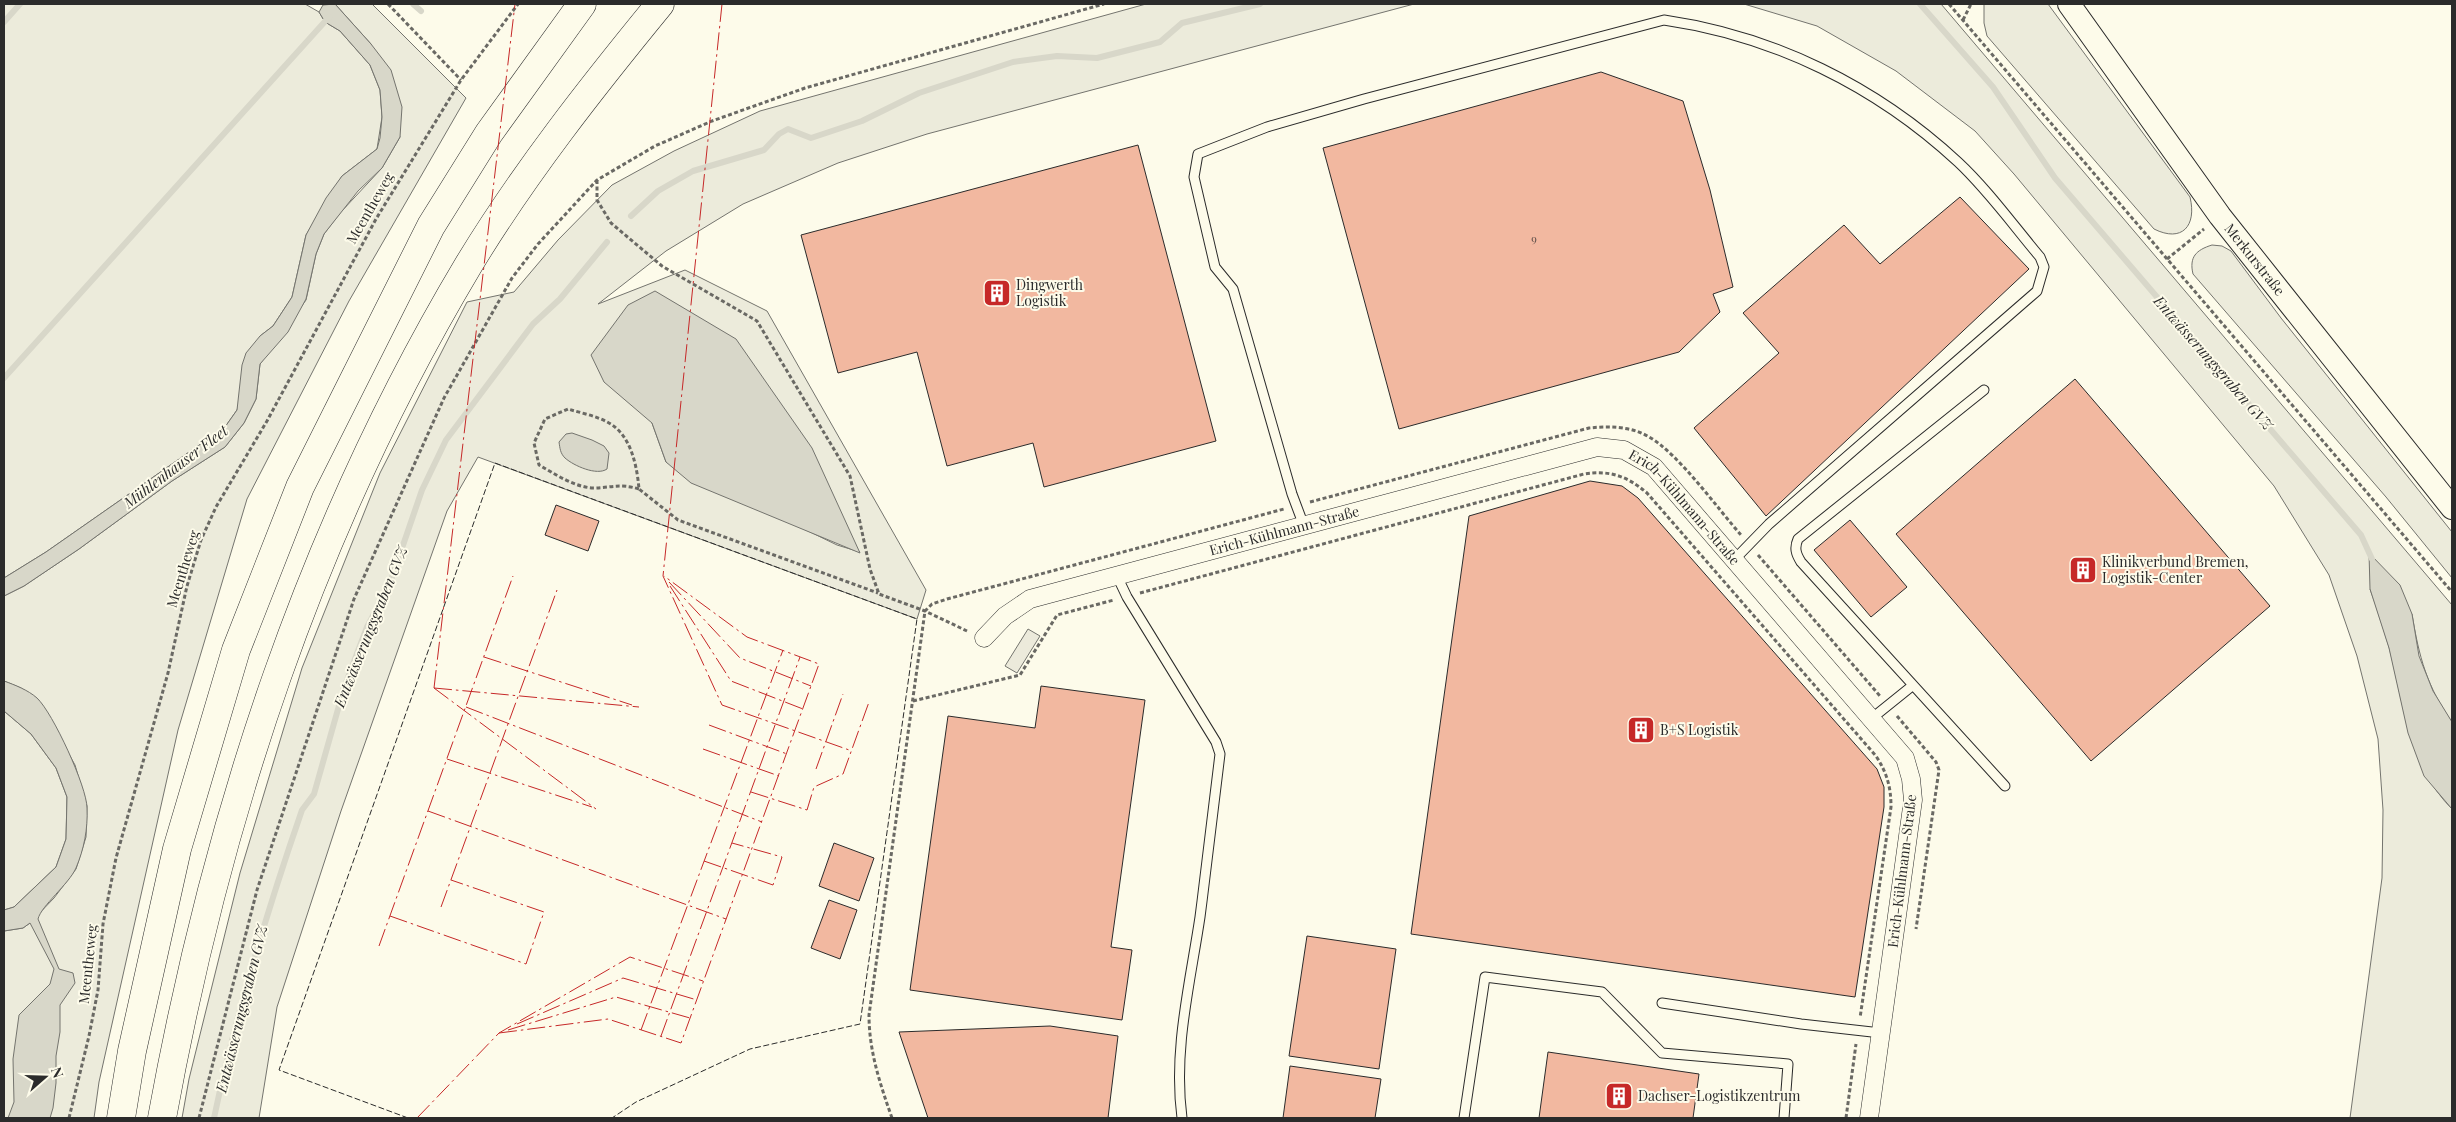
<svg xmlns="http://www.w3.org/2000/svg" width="2456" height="1122" viewBox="0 0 2456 1122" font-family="'Playfair Display',serif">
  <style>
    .green { fill: #ecebdb; stroke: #74746e; fill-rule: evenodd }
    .parking { fill: #eceadb; stroke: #74746e }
    .water { fill: #d8d7c9; stroke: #74746e }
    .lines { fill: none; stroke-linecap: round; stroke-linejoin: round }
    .stream { stroke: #d8d7c9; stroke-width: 6 }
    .building { fill: #f2b8a0; stroke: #2b2b2b }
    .service-casing { stroke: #2b2b2b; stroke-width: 11 }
    .minor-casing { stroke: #2b2b2b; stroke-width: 19 }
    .tertiary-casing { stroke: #2b2b2b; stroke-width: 24 }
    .motorway-casing { stroke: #2b2b2b; stroke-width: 29 }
    .path { stroke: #6a6964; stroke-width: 3; stroke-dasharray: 4 2.5; stroke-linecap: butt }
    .service { stroke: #fdfbea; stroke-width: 9 }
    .minor { stroke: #fdfbea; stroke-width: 18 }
    .tertiary { stroke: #fdfbea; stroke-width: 22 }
    .motorway { stroke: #fdfbea; stroke-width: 28 }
    .fence { stroke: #2b2b2b; stroke-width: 1; stroke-dasharray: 6 2.5; stroke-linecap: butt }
    .power { stroke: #c62828; stroke-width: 1; stroke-dasharray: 18 4 2.5 4; stroke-linecap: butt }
    .labels { text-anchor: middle; stroke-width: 4; stroke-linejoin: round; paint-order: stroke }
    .number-label { font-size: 11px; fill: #5d4e48 }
    .street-label { font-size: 14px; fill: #2b2b2b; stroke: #fdfbea }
    .poi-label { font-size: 14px; fill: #2b2b2b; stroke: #fdfbea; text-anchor: start }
    .water-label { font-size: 15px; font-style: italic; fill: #2b2b2b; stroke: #fdfbea }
  </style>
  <rect width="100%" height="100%" fill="#fdfbea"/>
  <!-- green -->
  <g class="green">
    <path d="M4,4H305L319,12L325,22L340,31L370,65L380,90L382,117L377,149L342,176L306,235L292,297L273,326L260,336L237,410L225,427L46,552L4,578Z"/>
    <path d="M335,4H372L466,98L349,301L247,499L178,730L99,1082L94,1118H4V931L23,928L30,923L54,898L76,869L86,837L87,806L75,765L38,699L21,688L4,681V596L24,586L79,549L172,481L225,447L244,423L256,399L260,364L306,300L316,254L324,234L340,213L382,168L400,137L371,44Z"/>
    <path d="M1146,4H1414L927,134L838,163L743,204L666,251L598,304L685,270L767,311L926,590L917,619L478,457L447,511L341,811L277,1007L259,1118H182L189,1079L240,873L302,668L380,473L467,302L514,292L558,240L612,185L674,151L760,111ZM652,423L860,552L837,545L666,462Z"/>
    <path d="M1744,4H1941L2452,605V722C2427,687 2419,657 2412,614L2370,589C2377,608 2383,628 2389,647C2404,704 2408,765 2452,809V1118H2350L2382,878L2383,810L2378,739L2357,656L2329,575L2274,486L2014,174L1975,131L1896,71L1817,26Z"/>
    <path d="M1984,4H2048L2190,197C2197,226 2182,243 2154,229L1987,36L1984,23Z"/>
    <path d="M2212,245L2222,246L2231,251L2281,318L2452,532V578L2386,497L2193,274C2189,257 2196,250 2212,245Z"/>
    <path d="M4,711L31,734L56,768L67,797L66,839L56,867L14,907L4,910Z"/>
  </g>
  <!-- parking -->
  <path class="parking" d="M1028,629L1040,636L1017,673L1005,666Z"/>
  <!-- water -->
  <g class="water">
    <path d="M335,4L371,44L391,70L402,107L400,137L382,168L358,191L324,234L316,254L306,299L288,332L260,364L256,399L244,423L225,447L172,481L79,549L24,586L4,596V578L46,552L225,427L237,410L242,365L246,353L260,336L273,326L292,297L306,235L326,198L342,176L377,149L380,138L382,117L380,90L370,65L340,31L325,22L319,12L323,5Z"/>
    <path d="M655,291L736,339L812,448L860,553L691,483L666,462L652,423L604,382L591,355L628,305Z"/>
    <path d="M572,433L592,440L604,446L609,453L607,469C597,476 574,466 565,458C560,453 560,448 559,442L566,434Z"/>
    <path d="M2369,553L2400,585L2412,614L2419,656L2433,691L2452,722V809L2424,776L2408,733L2389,648L2370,589Z"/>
    <path d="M4,681C15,685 28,690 37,698C53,713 87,787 87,808C88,829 84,849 76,868C69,884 41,906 38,919L59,969L73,973L75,983L60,1005V1032L56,1056V1083L53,1108L50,1118H8L14,1102L13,1059L19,1015L50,984L54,969L30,923L23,928L4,931V910L14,907L56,867L66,839L67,797L56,768L31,734L4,711Z"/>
  </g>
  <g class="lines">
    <!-- stream -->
    <g class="stream">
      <path d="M413,4L421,11"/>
      <path d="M1920,4L1993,87L2055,178L2361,535L2372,559"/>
      <path d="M4,22L20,4"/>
      <path d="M631,216L658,191L693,171L764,150L779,134L788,129L811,138L862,121L919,93L1013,62L1057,56L1097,58L1160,42L1182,23L1260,4"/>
      <path d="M4,378L329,17"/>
      <path d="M214,1118C236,1013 267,911 302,810L314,794L344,688L367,627L389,586L422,490L446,440L533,324L560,299L607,242"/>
    </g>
  </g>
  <!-- building -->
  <g class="building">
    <path d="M1601,72L1683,101L1710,190L1733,287L1713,294L1720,312L1679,352L1399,429L1323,148Z"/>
    <path d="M1138,145L1216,441L1044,487L1033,443L947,466L917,352L838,373L801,235Z"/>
    <path d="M1960,197L2029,269L1766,516L1694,428L1779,353L1743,313L1844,225L1880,264Z"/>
    <path d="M2075,379L2270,606L2091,761L1896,534Z"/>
    <path d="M1590,481L1622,486L1638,498L1877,769L1884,787V807L1855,997L1411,934L1469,516Z"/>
    <path d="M556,505L599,521L588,551L545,535Z"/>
    <path d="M1850,520L1907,587L1871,617L1814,550Z"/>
    <path d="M1041,686L1145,700L1111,947L1132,950L1122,1020L910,990L948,716L1035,728Z"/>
    <path d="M834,843L874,858L859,901L819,886Z"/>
    <path d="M829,900L857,910L840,959L811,948Z"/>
    <path d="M1307,936L1396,949L1379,1069L1289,1056Z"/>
    <path d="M1050,1026L1118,1036L1108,1118H928L899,1032Z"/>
    <path d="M1548,1052L1699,1074L1693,1118H1539Z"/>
    <path d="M1290,1066L1381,1079L1375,1118H1283Z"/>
  </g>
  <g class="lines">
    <!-- service casing -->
    <g class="service-casing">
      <g id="service">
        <path d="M1984,390L1798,539C1794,548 1796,554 1801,562L2005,786"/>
        <path d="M1304,526L1292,494L1233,289L1215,267L1194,177L1198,154L1267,127L1364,99L1664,20C1774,36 1876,86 1958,162C1988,190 2013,225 2040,257L2044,267L2037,291L1769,524L1734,560"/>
        <path d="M1117,576L1127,597L1216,742L1220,754C1213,809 1207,863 1200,917C1190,984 1173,1050 1182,1118"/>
        <path d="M1871,719L1912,686"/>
        <path d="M1662,1003L1801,1024L1881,1033"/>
        <path d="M1464,1118L1485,977L1602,992L1662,1053L1788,1064L1784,1118"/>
      </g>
    </g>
    <!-- minor casing -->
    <g class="minor-casing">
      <g id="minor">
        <path id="s1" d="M984,638L1005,616L1030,599L1597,447L1624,450L1654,467L1905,758L1911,779L1913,800L1869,1118"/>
      </g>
    </g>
    <!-- tertiary casing -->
    <g class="tertiary-casing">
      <g id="tertiary">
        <path id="s2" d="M2069,4L2220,216L2452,508"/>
      </g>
    </g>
    <!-- motorway casing -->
    <g class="motorway-casing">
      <g id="motorway">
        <path d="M121,1118L132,1051L177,849L236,650L300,487L431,226L489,133L582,4"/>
        <path d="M162,1118C217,816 311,528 469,264C525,172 592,87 660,4"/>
      </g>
    </g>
    <!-- path -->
    <g class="path">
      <path d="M388,4L461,80"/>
      <path d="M1949,4L2452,592"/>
      <path d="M1963,20L1971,4"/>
      <path d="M597,180V200L611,223L662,266L757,321L850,476L870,569L879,594L925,611L967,631"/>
      <path d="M2167,259L2204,229"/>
      <path d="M639,489C619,483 611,488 593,488C574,487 555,474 539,465L534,443L545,419L568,409C581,413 597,416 609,423C631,435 637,466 639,489L678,520L878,593"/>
      <path d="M1310,502L1589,428C1609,426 1631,426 1649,437C1678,453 1718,509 1741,535"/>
      <path d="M1758,555L1880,696"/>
      <path d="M1140,593L1584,474C1610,470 1627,476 1647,493L1876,756C1887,773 1891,787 1891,807L1860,1018"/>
      <path d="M913,701L1020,675L1057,615L1114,600"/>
      <path d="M1897,716L1936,762L1939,770L1916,929"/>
      <path d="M69,1118L89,1036L98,990L103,924L116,858L168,673L187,586L201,540L216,507L267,421L376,219L461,80L518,4"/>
      <path d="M199,1118L257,890L354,599L444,398L512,278L538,244L597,180L655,146L712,121L805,88L1104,4"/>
      <path d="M892,1118C880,1084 869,1051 869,1015L925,611L932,604L947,599L1284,509"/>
      <path d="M1846,1118L1856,1044"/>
    </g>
    <!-- service -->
    <use href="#service" class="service"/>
    <!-- minor -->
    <use href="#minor" class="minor"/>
    <!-- tertiary -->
    <use href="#tertiary" class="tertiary"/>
    <!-- motorway -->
    <use href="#motorway" class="motorway"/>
    <!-- fence -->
    <path class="fence" d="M408,1118L279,1070L495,463L917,619L860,1024L750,1049L636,1102L612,1118"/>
    <!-- power -->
    <g class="power">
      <path d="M722,4L663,576L722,705L852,751"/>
      <path d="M669,582L740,658L811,686"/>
      <path d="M670,586L731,681L803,709"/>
      <path d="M484,657L632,705"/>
      <path d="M434,688L515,4"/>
      <path d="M434,688L639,707"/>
      <path d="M434,688L596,809"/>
      <path d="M466,707L762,822"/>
      <path d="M709,725L787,754"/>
      <path d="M703,749L779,776"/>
      <path d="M447,759L592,807"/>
      <path d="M816,769L843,694"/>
      <path d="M751,792L807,810L814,787L843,774L869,702"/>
      <path d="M428,811L726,919"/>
      <path d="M704,861L773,885L782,857L732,843"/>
      <path d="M441,907L557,590"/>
      <path d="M390,916L526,964L544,912L451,880"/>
      <path d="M379,946L513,576"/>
      <path d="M517,1024L623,978L697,1000"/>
      <path d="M508,1030L616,997L690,1018"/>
      <path d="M641,1030L783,650"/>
      <path d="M499,1033L608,1019L681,1043L819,664L747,637L664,576"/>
      <path d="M661,1036L800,657"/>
      <path d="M417,1118L499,1033L630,957L703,981"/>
    </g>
  </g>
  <!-- icons -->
  <defs>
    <g id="building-square" transform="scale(1.4375)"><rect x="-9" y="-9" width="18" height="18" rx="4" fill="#c62828" stroke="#fdfbea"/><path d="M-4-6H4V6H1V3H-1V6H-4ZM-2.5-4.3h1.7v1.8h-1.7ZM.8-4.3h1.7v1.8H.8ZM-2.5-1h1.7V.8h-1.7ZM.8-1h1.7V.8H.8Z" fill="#fff"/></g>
  </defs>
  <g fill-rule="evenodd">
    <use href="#building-square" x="997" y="293"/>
    <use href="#building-square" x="2083" y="570"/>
    <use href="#building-square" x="1641" y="730"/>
    <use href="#building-square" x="1619" y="1096"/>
  </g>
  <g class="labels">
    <!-- number labels -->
    <g class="number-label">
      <text x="1534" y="243">9</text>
    </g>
    <!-- street labels -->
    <g class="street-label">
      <text transform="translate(370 208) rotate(-60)" y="5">Meentheweg</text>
      <text dy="5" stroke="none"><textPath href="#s2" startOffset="316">Merkurstraße</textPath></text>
      <text dy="5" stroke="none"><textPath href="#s1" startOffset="759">Erich-Kühlmann-Straße</textPath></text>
      <text dy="5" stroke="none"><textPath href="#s1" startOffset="324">Erich-Kühlmann-Straße</textPath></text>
      <text transform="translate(183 569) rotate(-73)" y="5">Meentheweg</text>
      <text transform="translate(1902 871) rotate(-83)" y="5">Erich-Kühlmann-Straße</text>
      <text transform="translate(88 964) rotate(-84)" y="5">Meentheweg</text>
    </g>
    <!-- poi labels -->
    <g class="poi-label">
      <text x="1016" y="290">Dingwerth<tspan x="1016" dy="16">Logistik</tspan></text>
      <text x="2102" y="567">Klinikverbund Bremen,<tspan x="2102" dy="16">Logistik-Center</tspan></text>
      <text x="1660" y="735">B+S Logistik</text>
      <text x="1638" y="1101">Dachser-Logistikzentrum</text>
    </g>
    <!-- water labels -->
    <g class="water-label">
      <text transform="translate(2213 363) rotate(49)" y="5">Entwässerungsgraben GVZ</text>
      <text transform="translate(176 467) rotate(-37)" y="5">Mühlenhauser Fleet</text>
      <text transform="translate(371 627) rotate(-68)" y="5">Entwässerungsgraben GVZ</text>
      <text transform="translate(242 1009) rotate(-76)" y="5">Entwässerungsgraben GVZ</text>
    </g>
  </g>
  <!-- border -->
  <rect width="2456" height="1122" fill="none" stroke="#2b2b2b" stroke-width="10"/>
  <!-- north arrow -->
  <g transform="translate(45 1077) rotate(70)" stroke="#fdfbea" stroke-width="4" paint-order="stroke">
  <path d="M0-4L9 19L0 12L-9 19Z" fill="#2b2b2b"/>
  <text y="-8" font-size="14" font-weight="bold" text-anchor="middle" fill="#2b2b2b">N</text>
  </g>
</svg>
